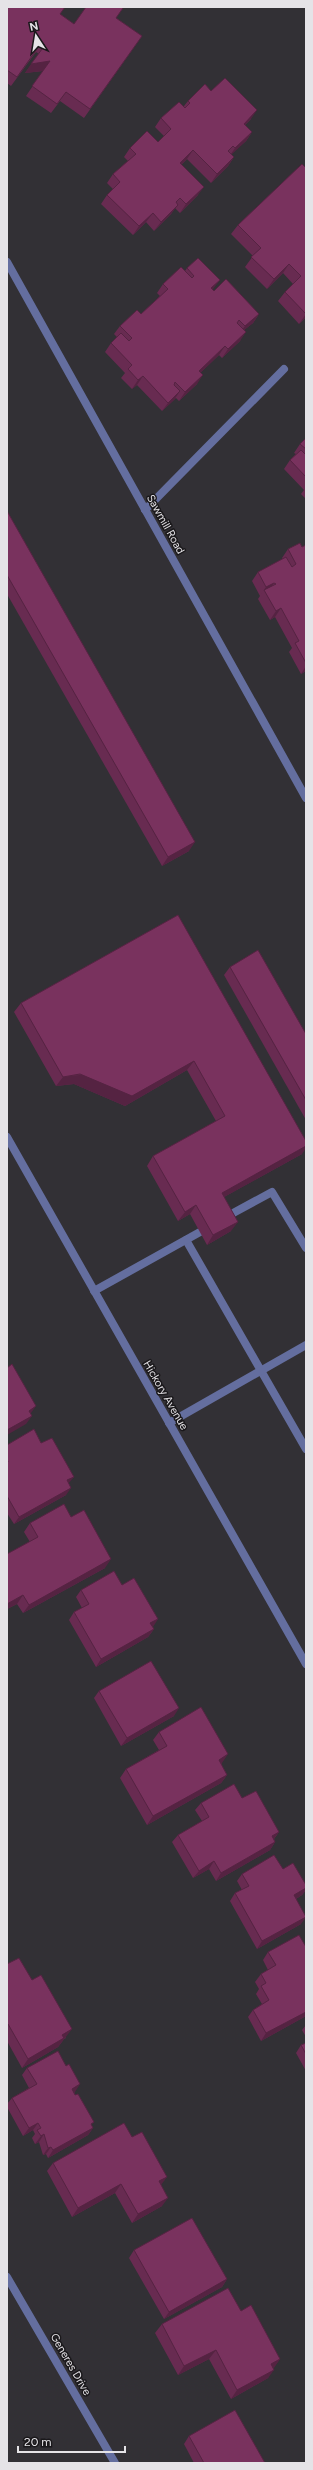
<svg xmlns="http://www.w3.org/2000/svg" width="313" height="2470" viewBox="0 0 313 2470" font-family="Figtree,sans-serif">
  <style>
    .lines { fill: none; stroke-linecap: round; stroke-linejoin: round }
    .service { stroke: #646e9f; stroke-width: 8 }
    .minor { stroke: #646e9f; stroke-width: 8 }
    .tertiary { stroke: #646e9f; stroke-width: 8 }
    .wall { fill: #682b51 }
    .shaded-wall { fill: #552342 }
    .building { fill: #79325e; stroke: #552342 }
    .labels { text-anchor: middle; stroke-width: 3; stroke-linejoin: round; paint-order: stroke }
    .street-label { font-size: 11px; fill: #e5e3e7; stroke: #1a181b }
  </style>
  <rect width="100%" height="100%" fill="#323035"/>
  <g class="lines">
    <!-- service -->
    <g class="service">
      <path d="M145,510L284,369"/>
      <path d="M224,1218L272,1192L306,1248"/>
      <path d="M186,1240L306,1449"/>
      <path d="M94,1291L200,1232"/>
      <path d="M169,1423L306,1345"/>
    </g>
    <!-- minor -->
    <g class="minor">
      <path d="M7,262L306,798"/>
      <path d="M7,2277L115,2463"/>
    </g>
    <!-- tertiary -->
    <path class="tertiary" d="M7,1137L306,1664"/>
  </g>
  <!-- wall -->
  <g class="wall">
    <path d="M7,7L60,14L74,24L116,18L142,36L84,118L60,101L51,113L26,96L43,71L25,73L39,54L36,52L11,86L7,83Z"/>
    <path d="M211,91L251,119L245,125L252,132L246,141L231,154L234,157L228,166L211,183L187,159L181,165L198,195L180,213L175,208L171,214L154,231L146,222L133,235L101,204L107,195L113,189L107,183L113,174L128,161L124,157L130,148L158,142L164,136L155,127L161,118L184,106L188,101Z"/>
    <path d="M302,164L306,317L299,324L278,301L285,292L293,284L283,273L267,289L245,267L253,256L231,234L238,225Z"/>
    <path d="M187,268L214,291L259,314L253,323L244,330L240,341L222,358L219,355L200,373L197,384L179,401L176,398L162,411L137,385L132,389L121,378L125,373L105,352L111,343L117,337L114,334L120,326L141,314L160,296L157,293L163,284L185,271Z"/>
    <path d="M306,438V499L301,494L304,490L284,469L290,460L296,454L294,453L300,444Z"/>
    <path d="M7,511L189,851L162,866L7,594Z"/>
    <path d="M306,545V671L301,674L289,652L292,648L275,617L270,620L258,599L260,596L252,581L258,572L283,559L282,558L288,549L302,547Z"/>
    <path d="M178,915L302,1154L224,1197L231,1231L207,1245L190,1214L178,1221L147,1166L153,1156L216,1121L187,1070L125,1106L74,1084L56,1086L14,1012L21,1003Z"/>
    <path d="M230,967L306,1034V1120L224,975Z"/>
    <path d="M41,1443L69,1483L66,1495L14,1524L7,1513V1445Z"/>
    <path d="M71,1517L105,1568L23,1613L17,1604L7,1609V1554L30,1542L24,1532L30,1523Z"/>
    <path d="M122,1585L154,1629L148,1637L96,1667L69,1620L74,1612L82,1608L76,1597L81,1590Z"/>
    <path d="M99,1691L174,1716L121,1746L94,1698Z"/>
    <path d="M159,1732L222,1763L221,1764L227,1775L221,1783L147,1825L120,1778L126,1769L159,1750L153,1740Z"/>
    <path d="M242,1798L279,1832L274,1839L275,1842L270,1850L216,1881L209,1869L193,1878L172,1842L178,1835L202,1821L195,1810L201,1803Z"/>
    <path d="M283,1869L306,1885V1890L302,1895L296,1899L301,1924L257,1949L230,1901L235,1893L242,1890L237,1881L242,1874Z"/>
    <path d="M268,1952L306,2016L261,2041L248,2017L253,2010L262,2004L256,1994L259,1989L255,1982L261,1974L268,1970L263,1960Z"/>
    <path d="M7,1964L66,2038L64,2039L58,2047L22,2068L7,2041Z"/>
    <path d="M306,2025V2037L302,2030Z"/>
    <path d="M306,2043V2071L296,2053L301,2045Z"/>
    <path d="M27,2068L75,2092L74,2093L93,2128L88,2135L48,2158L46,2154L43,2155L39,2142L35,2144L32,2138L35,2134L33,2130L23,2136L7,2107V2104L12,2098L29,2088L22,2075Z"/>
    <path d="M53,2163L161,2185L162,2206L132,2223L115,2193L72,2217L47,2171Z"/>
    <path d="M134,2250L227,2279L222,2287L164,2319L129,2258Z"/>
    <path d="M241,2311L280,2359L273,2368L268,2378L231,2399L209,2359L178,2375L155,2333L162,2324Z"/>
    <path d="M189,2436L265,2463H194L184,2444Z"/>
  </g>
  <!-- shaded-wall -->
  <g class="shaded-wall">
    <path d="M50,61L43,71L25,73L31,64Z"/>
    <path d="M257,110L251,119L238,132L244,124Z"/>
    <path d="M252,132L246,141L229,157L235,148Z"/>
    <path d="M193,150L187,159L174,172L180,163Z"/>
    <path d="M234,157L228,166L211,183L217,174Z"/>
    <path d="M204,187L198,195L180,213L186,204Z"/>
    <path d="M178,205L171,214L154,231L161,222Z"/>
    <path d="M153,213L146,222L133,235L139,226Z"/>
    <path d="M289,264L283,273L267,289L274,279Z"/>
    <path d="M220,280L213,289L205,297L211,288Z"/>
    <path d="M259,314L253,323L238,335L245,326Z"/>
    <path d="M306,314V317L299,324Z"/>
    <path d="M246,332L240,341L222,358L228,349Z"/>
    <path d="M225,346L219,355L193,380L199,371Z"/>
    <path d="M203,375L197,384L179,401L185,392Z"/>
    <path d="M143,376L137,385L132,389L138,380Z"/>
    <path d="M180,391L174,400L162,411L168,403Z"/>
    <path d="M274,583L268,591L264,590L260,596L266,587Z"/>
    <path d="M281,608L275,617L270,620L276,611Z"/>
    <path d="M306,666V671L301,674Z"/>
    <path d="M195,842L189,851L162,866L168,857Z"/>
    <path d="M194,1061L187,1070L125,1106L74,1084L56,1086L63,1077Z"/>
    <path d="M306,1146V1148L302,1154L215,1202L222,1193Z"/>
    <path d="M196,1205L190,1214L178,1221L185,1212Z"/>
    <path d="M238,1222L231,1231L207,1245L213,1235Z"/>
    <path d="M36,1406L31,1413L23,1418L29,1411Z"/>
    <path d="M32,1416L26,1424L7,1435V1430Z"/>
    <path d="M74,1477L68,1484L67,1480Z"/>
    <path d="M71,1488L66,1495L14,1524L19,1517Z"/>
    <path d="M111,1559L105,1568L23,1613L29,1605Z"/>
    <path d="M23,1595L17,1604L7,1609V1604Z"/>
    <path d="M158,1619L153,1627L150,1623Z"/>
    <path d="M154,1629L148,1637L96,1667L101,1659Z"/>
    <path d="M179,1708L174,1716L121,1746L127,1738Z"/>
    <path d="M228,1754L222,1763L213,1769L219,1760Z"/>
    <path d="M227,1775L221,1783L147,1825L153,1816Z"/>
    <path d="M279,1832L273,1840L272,1836Z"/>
    <path d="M275,1842L270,1850L216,1881L221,1873Z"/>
    <path d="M214,1861L209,1869L193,1878L199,1871Z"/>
    <path d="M306,1888V1890L302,1895L289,1903L294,1895Z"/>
    <path d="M306,1917L301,1924L257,1949L262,1941Z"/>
    <path d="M306,2012V2016L261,2041L266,2033Z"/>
    <path d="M72,2029L58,2047L22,2068L28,2059L62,2035Z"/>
    <path d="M80,2084L75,2092L67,2097L72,2089Z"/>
    <path d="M38,2123L33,2130L23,2136L29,2128Z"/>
    <path d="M93,2128L88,2135L48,2158L53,2150Z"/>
    <path d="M44,2134L39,2142L35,2144L41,2136Z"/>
    <path d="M51,2147L46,2154L43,2155L48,2148Z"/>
    <path d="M167,2177L161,2185L159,2181Z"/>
    <path d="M121,2184L115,2193L72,2217L78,2208Z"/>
    <path d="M168,2198L162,2206L132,2223L138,2214Z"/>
    <path d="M227,2279L222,2287L164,2319L169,2312Z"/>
    <path d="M216,2350L209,2359L178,2375L184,2366Z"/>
    <path d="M280,2359L274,2368L265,2372L271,2364Z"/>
    <path d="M274,2370L268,2378L231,2399L237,2390Z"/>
  </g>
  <!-- building -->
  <g class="building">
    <path d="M7,7H65L60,14L74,24L86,7H121L123,8L116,18L142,36L90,109L66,92L57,104L32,86L50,61L31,64L45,45L42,42L17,77L7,70Z"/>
    <path d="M225,78L257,110L244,124L252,132L235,148L233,146L228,151L234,157L217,174L193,150L180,163L204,187L186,204L180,198L176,202L178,205L161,222L153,213L139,226L107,195L120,182L113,174L136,154L130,148L147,131L158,142L171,129L161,118L179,102L185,108L190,103L188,101L205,84L211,91Z"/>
    <path d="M302,164L306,168V314L285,292L301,276L289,264L274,279L251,257L261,248L238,225Z"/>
    <path d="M198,258L220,280L211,288L214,291L226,279L259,314L245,326L239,320L237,323L246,332L228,349L225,346L199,371L203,375L185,392L175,382L174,385L180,391L168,403L143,376L138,380L128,369L132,365L111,343L121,333L129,341L132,338L120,326L137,310L141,314L168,289L163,284L181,267L192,278L194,276L187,268Z"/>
    <path d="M306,438V449L300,444Z"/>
    <path d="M301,450L306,455V477L290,460Z"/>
    <path d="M7,511L195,842L168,857L7,575Z"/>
    <path d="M300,543L302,547L306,545V663L295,643L299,641L281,608L276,611L264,590L276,584L274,583L266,587L258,572L286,557L292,567L296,564L288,549Z"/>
    <path d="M178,915L306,1141V1146L222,1193L238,1222L213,1235L196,1205L185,1212L153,1156L225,1116L194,1061L132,1096L80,1074L63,1077L21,1003Z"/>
    <path d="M258,950L306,1034V1100L230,967Z"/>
    <path d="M12,1364L36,1406L29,1411L32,1416L7,1430V1368Z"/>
    <path d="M34,1429L41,1443L52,1438L74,1477L67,1480L71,1488L19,1517L7,1496V1462H8L7,1459V1445Z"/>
    <path d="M64,1504L71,1517L84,1510L111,1559L29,1605L23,1595L7,1604V1554L38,1537L30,1523Z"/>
    <path d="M114,1571L122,1585L134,1578L158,1619L150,1623L154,1629L101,1659L74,1612L89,1604L81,1590Z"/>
    <path d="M151,1661L179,1708L127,1738L99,1691Z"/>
    <path d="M201,1707L228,1754L219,1760L227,1775L153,1816L126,1769L167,1746L159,1732Z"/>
    <path d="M234,1784L242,1798L256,1791L279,1832L272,1836L275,1842L221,1873L214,1861L199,1871L178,1835L209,1817L201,1803Z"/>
    <path d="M274,1855L283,1869L293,1863L306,1885V1888L294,1895L306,1917L262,1941L235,1893L249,1886L242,1874Z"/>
    <path d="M299,1935L306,1947V2012L266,2033L253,2010L269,2000L261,1986L266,1983L261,1974L276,1965L268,1952Z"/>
    <path d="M19,1958L32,1980L41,1975L72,2029L62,2035L64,2038L28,2059L8,2024H7V1964Z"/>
    <path d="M306,2043V2054L301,2045Z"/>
    <path d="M58,2051L66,2066L69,2064L80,2084L72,2089L75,2095L78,2094L94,2122L91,2124L93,2128L53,2150L51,2147L48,2148L44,2134L41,2136L37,2130L41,2128L38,2123L29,2128L12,2098L37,2084L27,2068Z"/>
    <path d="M124,2123L132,2137L142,2132L167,2177L159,2181L168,2198L138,2214L121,2184L78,2208L53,2163Z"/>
    <path d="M192,2218L227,2279L169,2312L134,2250Z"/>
    <path d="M228,2288L241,2311L251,2305L280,2359L271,2364L274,2370L237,2390L216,2350L184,2366L162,2324Z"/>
    <path d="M235,2410L265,2463H204L189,2436Z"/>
  </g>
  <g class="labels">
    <!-- street labels -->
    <g class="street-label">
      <text transform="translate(166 524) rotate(61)" y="4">Sawmill Road</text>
      <text transform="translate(166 1395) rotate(60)" y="4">Hickory Avenue</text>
      <text transform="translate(71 2364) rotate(60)" y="4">Generes Drive</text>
    </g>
  </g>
  <!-- border -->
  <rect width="313" height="2470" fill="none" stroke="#e5e3e7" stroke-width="16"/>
  <!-- north arrow -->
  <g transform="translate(36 36) rotate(348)" stroke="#1a181b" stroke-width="3" paint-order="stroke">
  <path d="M0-3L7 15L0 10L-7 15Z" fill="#e5e3e7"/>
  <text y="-6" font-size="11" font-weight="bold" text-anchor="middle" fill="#e5e3e7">N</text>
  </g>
  <!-- scale -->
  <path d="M18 2446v6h107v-6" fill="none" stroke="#e5e3e7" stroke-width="2"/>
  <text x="24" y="2446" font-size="12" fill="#e5e3e7" stroke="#1a181b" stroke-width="3" paint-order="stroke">20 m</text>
</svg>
